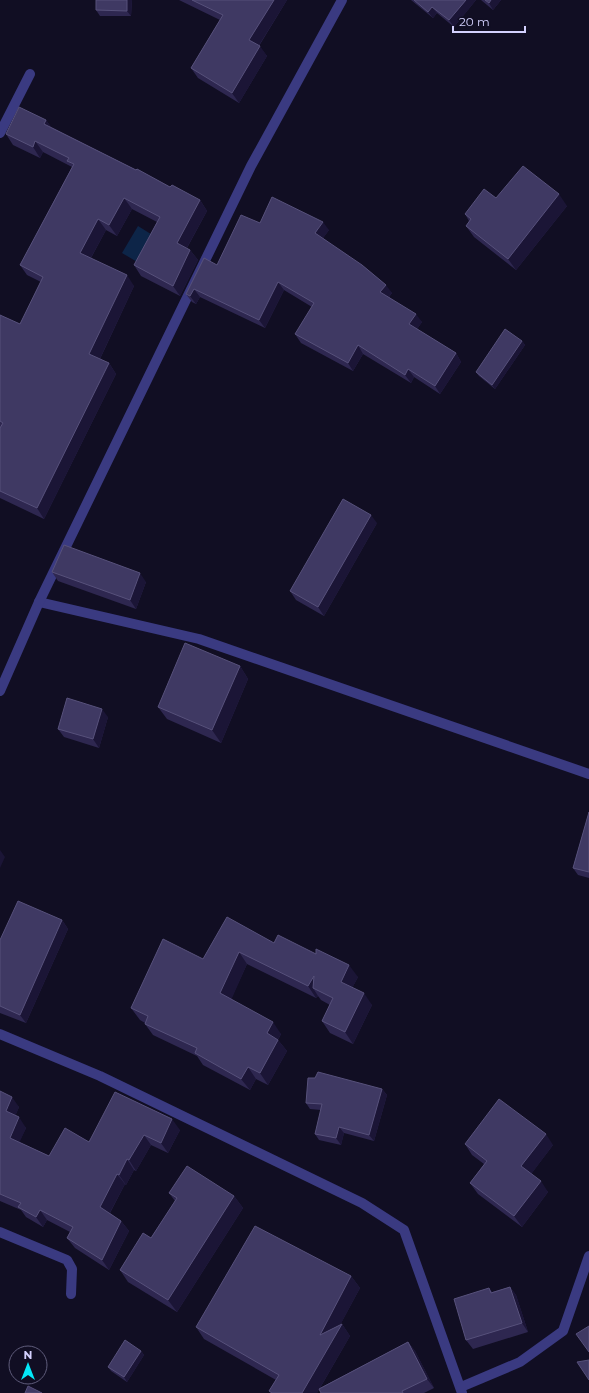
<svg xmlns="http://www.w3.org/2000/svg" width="589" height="1393" viewBox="0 0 589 1393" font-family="Montserrat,sans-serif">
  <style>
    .water { fill: #0d2548 }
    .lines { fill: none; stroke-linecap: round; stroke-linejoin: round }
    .minor { stroke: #3a3a81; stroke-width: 10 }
    .wall { fill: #2e2750 }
    .shaded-wall { fill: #1b1536 }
    .building { fill: #3f3963; stroke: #57517b }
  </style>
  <rect width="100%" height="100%" fill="#110e23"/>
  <!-- water -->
  <path class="water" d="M138,226L154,236L139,263L122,253Z"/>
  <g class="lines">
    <!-- minor -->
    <g class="minor">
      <path d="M0,133L30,74"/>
      <path d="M39,602L199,639L589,774"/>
      <path d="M0,691L39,602L251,166L342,0"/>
      <path d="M0,1034L100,1076L362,1203L404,1230L462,1393"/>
      <path d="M0,1232L67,1260L72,1269L71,1294"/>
      <path d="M461,1387L520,1362L563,1331L589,1256"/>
    </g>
  </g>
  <!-- wall -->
  <g class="wall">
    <path d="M132,0L131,16H100L96,10Z"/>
    <path d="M179,0H287L259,46L267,56L239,103L198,78L191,68L220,20Z"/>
    <path d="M411,0H476L454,27L437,13L433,18Z"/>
    <path d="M481,0H501L493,10Z"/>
    <path d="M46,120L51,127L170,187L200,200L207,211L187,248L190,250L198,260L180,296L141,276L134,265L157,222L132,209L117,236L106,230L91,258L134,286L100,359L109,363L116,374L44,519L0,498V315L20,324L41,282L27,275L20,265L72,167L43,152L40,158L13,145L6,134Z"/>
    <path d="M496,198L567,206L516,270L474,237L466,226L469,221L465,214Z"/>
    <path d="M260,223L329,230L323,238L392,293L389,297L422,322L417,329L456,353L461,362L440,394L414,377L411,383L363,354L353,371L301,343L295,334L312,307L284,290L265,328L200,297L196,304L192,302L186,294L217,265Z"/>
    <path d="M522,341L525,345L495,389L479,376L476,372Z"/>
    <path d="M377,523L324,616L296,600L290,591Z"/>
    <path d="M52,572L146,582L136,609L58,581Z"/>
    <path d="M240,666L248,679L221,743L167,719L158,707Z"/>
    <path d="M108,717L99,748L64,737L58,729Z"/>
    <path d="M589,812V878L578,875L573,868Z"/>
    <path d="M62,920L68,929L26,1023L0,1013V940Z"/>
    <path d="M274,943L358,977L352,988L372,1005L353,1044L330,1033L322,1021L330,1005L321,1000L318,996L316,998L247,964L231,999L281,1034L278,1040L287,1051L268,1085L256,1079L250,1090L203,1065L197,1056L153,1035L145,1024V1023L140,1020L131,1008L203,959Z"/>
    <path d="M382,1089L387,1095L374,1141L344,1133L341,1145L319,1140L315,1134L321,1110L310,1109L306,1103Z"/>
    <path d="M0,1091L19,1107L15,1116L26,1128L19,1142L49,1156L89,1142L180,1130L168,1153L151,1145L136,1171L134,1170L126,1185L125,1184L110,1213L121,1221L129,1231L109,1270L75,1248L67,1238L70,1232L47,1220L43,1227L26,1217L21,1210L0,1201Z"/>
    <path d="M465,1144L553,1145L531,1174L548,1192L522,1227L478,1194L470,1183L484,1164L472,1155Z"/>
    <path d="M169,1193L234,1196L243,1208L177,1312L128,1282L120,1270L151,1238L175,1201Z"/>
    <path d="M351,1276L360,1288L340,1325L342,1324L350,1336L320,1388L408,1342L415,1351L434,1388L424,1393H321L319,1389L317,1393H271L269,1391L276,1380L204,1339L196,1327Z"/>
    <path d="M510,1287L516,1295L528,1332L473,1349L466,1340L489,1288L492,1292Z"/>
    <path d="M141,1351L144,1355L127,1382L111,1371L108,1367Z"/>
  </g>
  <!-- shaded-wall -->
  <g class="shaded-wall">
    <path d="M127,0H132L131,16L127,11Z"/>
    <path d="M274,0H287L256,50L249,40Z"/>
    <path d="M466,0H476L454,27L449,20Z"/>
    <path d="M491,0H501L493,10L489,3Z"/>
    <path d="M432,7L437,13L433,18L428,12Z"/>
    <path d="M260,46L267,56L239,103L232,93Z"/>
    <path d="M46,120L54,131L44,124Z"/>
    <path d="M35,141L43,152L40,158L33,147Z"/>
    <path d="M559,194L567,206L516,270L508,259Z"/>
    <path d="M124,198L132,209L117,236L109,225Z"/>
    <path d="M200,200L207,211L184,253L177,243Z"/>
    <path d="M98,219L106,230L88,263L80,253Z"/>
    <path d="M323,222L329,230L321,241L315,233Z"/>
    <path d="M190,250L198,260L180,296L173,286Z"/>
    <path d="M127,275L134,286L97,365L89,354Z"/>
    <path d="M278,282L284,290L265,328L259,320Z"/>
    <path d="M386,285L392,293L386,300L380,292Z"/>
    <path d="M194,289L200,297L196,304L190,296Z"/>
    <path d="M416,314L422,322L415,332L409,324Z"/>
    <path d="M522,341L525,345L495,389L492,385Z"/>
    <path d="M358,345L363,354L353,371L348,363Z"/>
    <path d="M456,353L461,362L440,394L435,386Z"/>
    <path d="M109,363L116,374L44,519L37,508Z"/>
    <path d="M408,369L414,377L411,383L405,375Z"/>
    <path d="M371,515L377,523L324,616L318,607Z"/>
    <path d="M140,573L146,582L136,609L130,600Z"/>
    <path d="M240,666L248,679L221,743L212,730Z"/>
    <path d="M102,709L108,717L99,748L93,739Z"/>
    <path d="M0,850L5,857L0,868Z"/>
    <path d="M62,920L68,929L26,1023L20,1015Z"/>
    <path d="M239,952L247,964L229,1005L220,993Z"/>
    <path d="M349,965L358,977L349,994L341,982Z"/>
    <path d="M314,976L313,988L318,996L316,998L308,986Z"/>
    <path d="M364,993L372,1005L353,1044L345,1032Z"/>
    <path d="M273,1022L281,1034L275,1045L267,1033Z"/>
    <path d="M278,1040L287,1051L268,1085L260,1073Z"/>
    <path d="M248,1067L256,1079L250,1090L241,1079Z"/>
    <path d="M382,1089L387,1095L374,1141L369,1135Z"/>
    <path d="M12,1097L19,1107L13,1122L6,1111Z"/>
    <path d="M19,1117L26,1128L17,1148L10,1138Z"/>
    <path d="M172,1119L180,1130L168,1153L161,1143Z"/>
    <path d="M339,1127L344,1133L341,1145L336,1138Z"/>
    <path d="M546,1134L553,1145L529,1177L521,1166Z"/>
    <path d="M144,1135L151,1145L136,1171L129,1160Z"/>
    <path d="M127,1159L134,1170L126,1185L119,1175Z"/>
    <path d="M117,1174L125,1184L107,1218L100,1207Z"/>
    <path d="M541,1181L548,1192L522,1227L514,1216Z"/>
    <path d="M234,1196L243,1208L177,1312L168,1300Z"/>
    <path d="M40,1210L47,1220L43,1227L36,1217Z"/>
    <path d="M121,1221L129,1231L109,1270L102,1260Z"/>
    <path d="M351,1276L360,1288L331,1342L342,1324L350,1336L317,1393H302L320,1335Z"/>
    <path d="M510,1287L516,1295L528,1332L522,1323Z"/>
    <path d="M408,1342L415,1351L434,1388L427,1379Z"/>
    <path d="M141,1351L144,1355L127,1382L124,1377Z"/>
  </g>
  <!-- building -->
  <g class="building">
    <path d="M96,0H127V11L96,10Z"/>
    <path d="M192,0H274L249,40L260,46L232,93L191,68L223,15Z"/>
    <path d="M414,0H466L449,20L432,7L428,12Z"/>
    <path d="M485,0H491L489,3Z"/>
    <path d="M19,107L46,120L44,124L136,170L137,169L170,187L172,185L200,200L177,243L190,250L173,286L134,265L160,217L124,198L109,225L98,219L80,253L127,275L89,354L109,363L37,508L0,491V428L3,423L0,421V315L20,324L43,277L20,265L74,164L67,161L69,158L35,141L33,147L6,134Z"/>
    <path d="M523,166L559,194L508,259L466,226L471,219L465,214L484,189L496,198Z"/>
    <path d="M272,197L323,222L315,233L362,265L386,285L380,292L416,314L409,324L456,353L435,386L408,369L405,375L358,345L348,363L295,334L314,303L278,282L259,320L194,289L190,296L186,294L204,258L217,265L241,215L260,223Z"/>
    <path d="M505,329L522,341L492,385L476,372Z"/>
    <path d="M343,499L371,515L318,607L290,591Z"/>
    <path d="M64,545L140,573L130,600L52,572Z"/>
    <path d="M185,643L240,666L212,730L158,707Z"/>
    <path d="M67,698L102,709L93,739L58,729Z"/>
    <path d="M589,812V872L573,868Z"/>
    <path d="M18,901L62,920L20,1015L0,1006V940Z"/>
    <path d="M227,917L274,943L278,935L316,954V949L349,965L341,982L364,993L345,1032L322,1021L333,998L313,988L314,976L308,986L239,952L220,993L273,1022L267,1033L278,1040L260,1073L248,1067L241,1079L195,1053L197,1048L145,1024L148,1016L131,1008L163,939L203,959Z"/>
    <path d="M318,1072L382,1089L369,1135L339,1127L336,1138L315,1134L322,1104L306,1103L308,1078H315Z"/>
    <path d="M0,1091L12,1097L6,1111L19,1117L10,1138L49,1156L65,1128L89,1142L115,1092L172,1119L161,1143L144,1135L129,1160L127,1159L119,1175L117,1174L100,1207L121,1221L102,1260L67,1238L73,1227L40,1210L36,1217L18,1207L21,1203L0,1194Z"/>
    <path d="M499,1099L546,1134L521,1166L541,1181L514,1216L470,1183L487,1161L465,1144Z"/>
    <path d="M187,1166L234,1196L168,1300L120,1270L143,1233L151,1238L177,1198L169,1193Z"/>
    <path d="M255,1226L351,1276L320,1335L342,1324L302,1393H272L269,1391L279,1375L196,1327Z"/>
    <path d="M510,1287L522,1323L466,1340L454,1299L489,1288L491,1293Z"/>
    <path d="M589,1326V1352L576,1334Z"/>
    <path d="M125,1340L141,1351L124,1377L108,1367Z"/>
    <path d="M408,1342L427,1379L402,1391L403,1393H321L319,1389Z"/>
    <path d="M589,1360V1380L577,1362Z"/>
    <path d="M28,1386L42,1393H25Z"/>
  </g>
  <!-- north arrow -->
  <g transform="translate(28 1365)"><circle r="19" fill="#110e23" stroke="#5f5c7b"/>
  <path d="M0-3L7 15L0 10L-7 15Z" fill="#03e7f8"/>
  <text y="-6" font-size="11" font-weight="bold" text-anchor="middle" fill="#d4d1fe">N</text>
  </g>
  <!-- scale -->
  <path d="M453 26v6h72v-6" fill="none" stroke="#d4d1fe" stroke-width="2"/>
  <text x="459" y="26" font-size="12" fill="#d4d1fe" stroke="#110e23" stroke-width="3" paint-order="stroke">20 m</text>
</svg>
